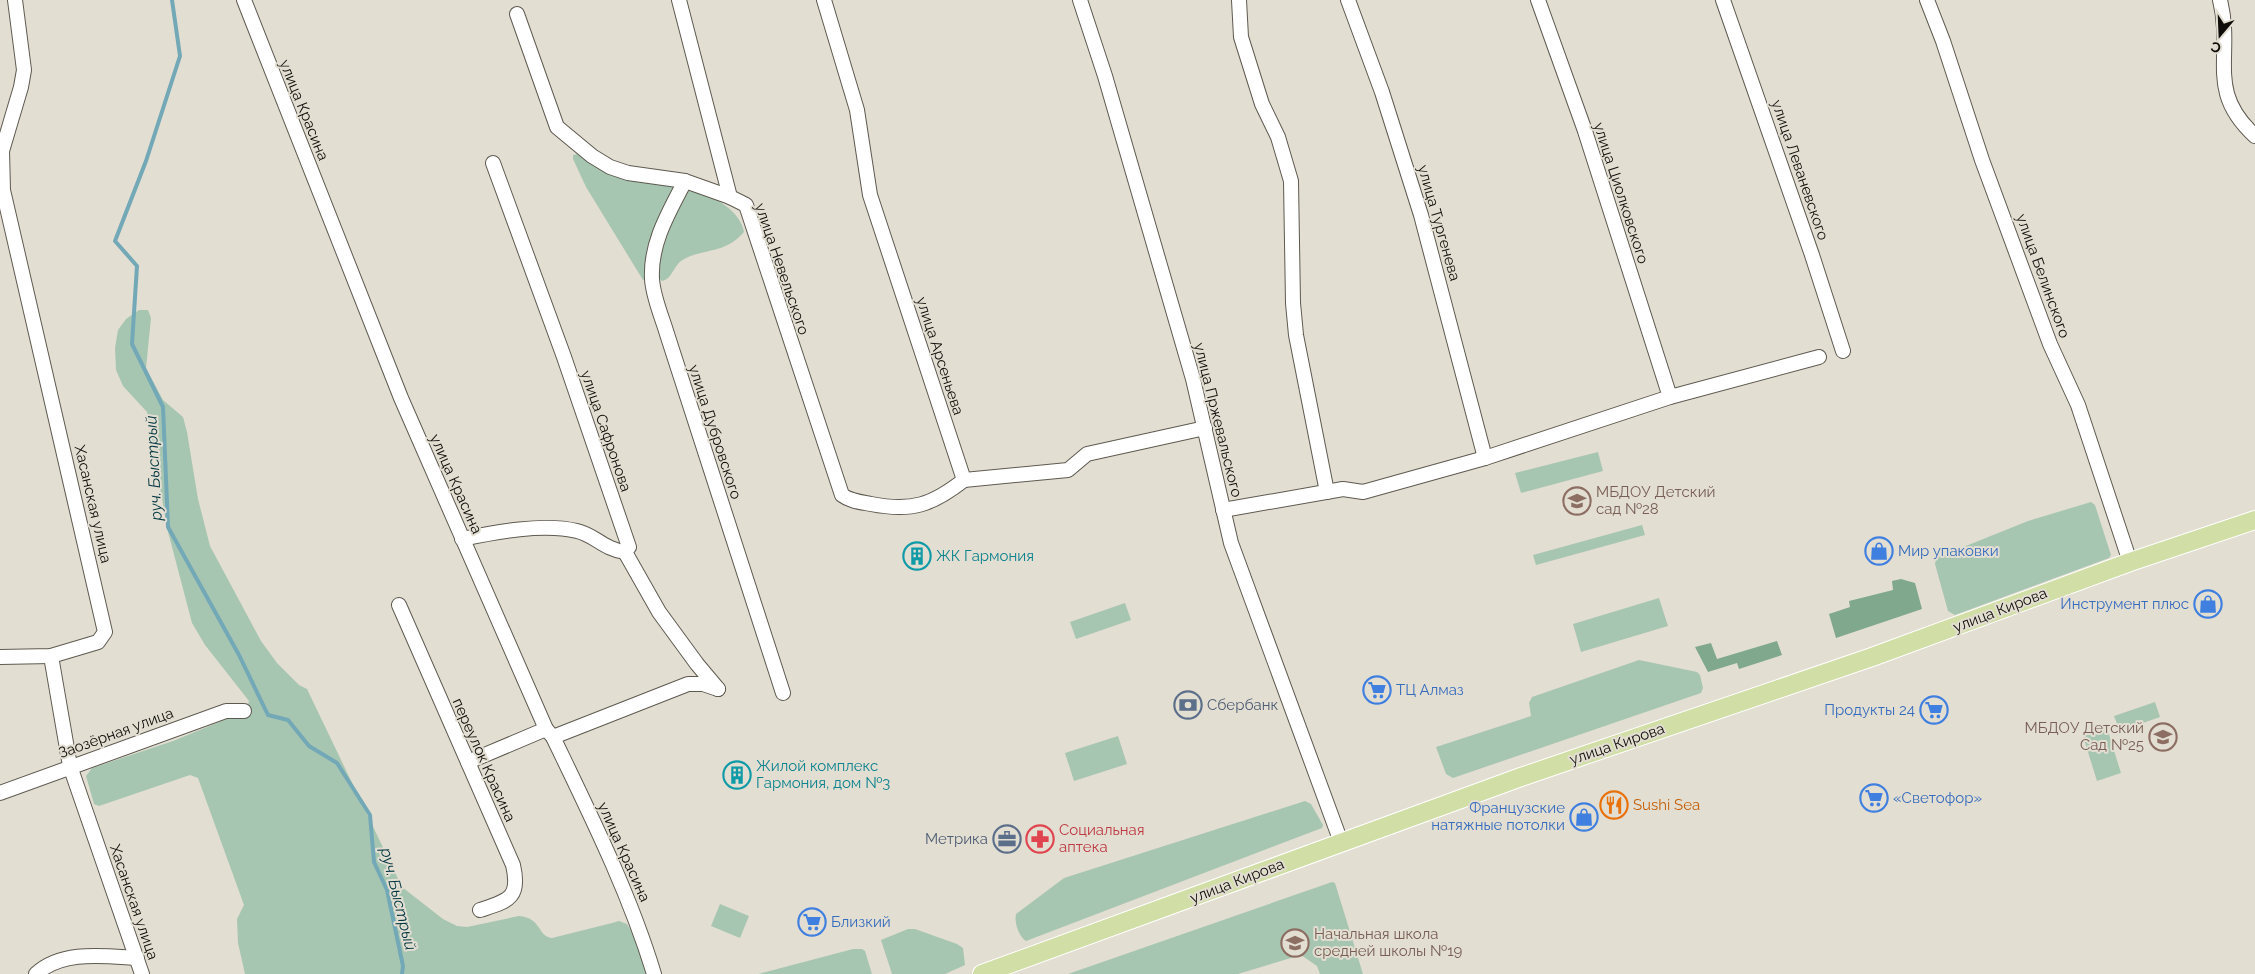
<svg xmlns="http://www.w3.org/2000/svg" width="2255" height="974" viewBox="0 0 2255 974" font-family="Raleway,sans-serif">
  <style>
    .green { fill: #a7c6b2 }
    .forest { fill: #7fa88d }
    .lines { fill: none; stroke-linecap: round; stroke-linejoin: round }
    .stream { stroke: #73a8b7; stroke-width: 4 }
    .minor-casing { stroke: #5e5a50; stroke-width: 16 }
    .major-casing { stroke: #fff; stroke-width: 20 }
    .minor { stroke: #fff; stroke-width: 14 }
    .major { stroke: #d1dea5; stroke-width: 18 }
    .labels { text-anchor: middle; stroke-width: 4; stroke-linejoin: round; paint-order: stroke }
    .street-label { font-size: 15px; fill: #0e0d09; stroke: #e3ded2 }
    .education-label { font-size: 15px; fill: #785e54; stroke: #e3ded2; text-anchor: start }
    .shop-label { font-size: 15px; fill: #366cbe; stroke: #e3ded2; text-anchor: start }
    .culture-label { font-size: 15px; fill: #0d838f; stroke: #e3ded2; text-anchor: start }
    .service-label { font-size: 15px; fill: #4e5e75; stroke: #e3ded2; text-anchor: start }
    .food-label { font-size: 15px; fill: #c56008; stroke: #e3ded2; text-anchor: start }
    .health-label { font-size: 15px; fill: #be3a42; stroke: #e3ded2; text-anchor: start }
    .water-label { font-size: 16px; font-style: italic; fill: #013641; stroke: #e3ded2 }
  </style>
  <rect width="100%" height="100%" fill="#e3ded2"/>
  <!-- green -->
  <g class="green">
    <path d="M577,154L676,187L646,278L643,280L586,187L573,159V155Z"/>
    <path d="M685,191C707,190 741,210 744,232C725,255 700,248 681,261C673,267 672,279 662,281L657,276L660,248Z"/>
    <path d="M139,310H148L151,318L146,368L163,400L183,417L187,432L198,499L210,546L261,641L277,663L299,685L307,689L402,887L443,919L457,926L467,927L519,916C542,918 537,936 552,938L612,923L619,921L627,924L639,944L647,974H245L238,943L237,919L244,905L198,778L190,775L99,806L94,804L86,776L92,768L173,741L246,711L249,701L205,645L192,623L167,528L147,412L123,386L116,370L115,348L118,330L126,319Z"/>
    <path d="M1598,452L1603,471L1521,493L1515,473Z"/>
    <path d="M2091,502L2095,505L2111,555L2109,558L1955,615L1948,611L1935,564L1936,558L2028,521Z"/>
    <path d="M1642,525L1645,535L1536,565L1533,555Z"/>
    <path d="M1659,598L1668,626L1581,652L1573,624Z"/>
    <path d="M1125,603L1131,620L1076,639L1070,622Z"/>
    <path d="M1639,660L1697,672L1700,675L1703,688L1701,693L1453,778L1446,774L1436,747L1531,716L1529,703L1532,697Z"/>
    <path d="M2155,702L2160,717L2120,731L2114,716Z"/>
    <path d="M2107,728L2121,773L2097,781L2083,736Z"/>
    <path d="M1118,736L1127,764L1074,781L1065,753Z"/>
    <path d="M1305,801L1311,804L1323,825L1322,828L1026,941C1019,937 1014,923 1016,914L1064,878Z"/>
    <path d="M1332,882L1335,883L1363,974H1320L1317,966L1301,955L1238,974H1068Z"/>
    <path d="M720,904L749,916L740,938L711,926Z"/>
    <path d="M908,929H915L957,944L963,948L965,965L945,974H892L881,940Z"/>
    <path d="M853,949H862L865,951L872,974H758Z"/>
  </g>
  <!-- forest -->
  <g class="forest">
    <path d="M1901,579L1915,583L1922,609L1836,638L1829,614L1850,607L1849,601L1893,590L1892,581Z"/>
    <path d="M1777,641L1782,655L1739,669L1737,663L1708,672L1695,647L1711,643L1717,659Z"/>
  </g>
  <g class="lines">
    <!-- stream -->
    <path class="stream" d="M172,0L180,56L146,161L115,241L137,266L132,344L163,407L168,527L239,655L268,715L288,720L309,746L337,763L370,815L374,862L387,890L403,966L402,974"/>
    <!-- minor casing -->
    <g class="minor-casing">
      <g id="minor">
        <path d="M244,0L401,398L546,729L553,737C590,814 629,892 654,974"/>
        <path d="M679,0L730,197L746,205L842,495C850,501 860,502 871,504C912,512 932,505 964,480"/>
        <path d="M824,0L857,110L870,195L964,480L1068,470L1087,454L1205,428"/>
        <path d="M1080,0L1105,76L1193,379L1231,543L1341,842"/>
        <path d="M1239,0L1241,37L1262,104L1278,137L1291,181L1293,303L1296,335L1327,492"/>
        <path d="M1348,0L1382,92L1421,215L1485,458"/>
        <path d="M1538,0L1585,131L1670,397"/>
        <path d="M1723,0L1812,255L1843,351"/>
        <path d="M1927,0L1943,41L1982,160L2050,344L2078,405L2130,562"/>
        <path d="M2220,0C2234,57 2205,90 2255,136"/>
        <path d="M517,14L557,127L592,156L610,167L628,173L685,181L730,197"/>
        <path d="M493,163L564,357L629,547L625,552L659,612L697,664L718,689"/>
        <path d="M685,181C669,212 650,243 652,279C653,297 662,317 667,334L783,693"/>
        <path d="M1223,510L1343,489L1363,492L1485,458L1670,397L1819,357"/>
        <path d="M462,539C496,532 543,523 577,531C595,535 603,549 625,552"/>
        <path d="M399,605L513,865C521,899 507,901 480,910"/>
        <path d="M51,656L70,766L142,974"/>
        <path d="M0,657L51,656L98,642L105,632L3,190L2,151L21,87L24,70L15,0"/>
        <path d="M553,737L688,684H703L718,689"/>
        <path d="M468,762L546,729"/>
        <path d="M0,793L226,711H244"/>
        <path d="M36,974C62,950 103,956 137,958"/>
      </g>
    </g>
    <!-- major casing -->
    <g class="major-casing">
      <path id="major" d="M982,974L1521,777L1872,657L2130,562L2255,520"/>
    </g>
    <!-- minor -->
    <use href="#minor" class="minor"/>
    <!-- major -->
    <use href="#major" class="major"/>
  </g>
  <!-- icons -->
  <defs>
    <g id="school-ring" transform="scale(1.4375)"><circle r="9.5" fill="#e3ded2" stroke="#8d6e63" stroke-width="1.5"/><path d="M0-5L7-2L0 1L-7-2ZM-4 1L0 2.5L4 1V4Q0 6-4 4Z" fill="#8d6e63"/></g>
    <g id="shop-ring" transform="scale(1.4375)"><circle r="9.5" fill="#e3ded2" stroke="#3f7fe0" stroke-width="1.5"/><path d="M-5-2.5h2.3a2.7 3.5 0 0 1 5.4 0H5L5.5 6h-11ZM-1.5-2.5h3a1.5 2.3 0 0 0-3 0Z" fill="#3f7fe0"/></g>
    <g id="building-ring" transform="scale(1.4375)"><circle r="9.5" fill="#e3ded2" stroke="#0f9aa8" stroke-width="1.5"/><path d="M-4-6H4V6H1V3H-1V6H-4ZM-2.5-4.3h1.7v1.8h-1.7ZM.8-4.3h1.7v1.8H.8ZM-2.5-1h1.7V.8h-1.7ZM.8-1h1.7V.8H.8Z" fill="#0f9aa8"/></g>
    <g id="supermarket-ring" transform="scale(1.4375)"><circle r="9.5" fill="#e3ded2" stroke="#3f7fe0" stroke-width="1.5"/><path d="M-6-5.5h2.5l.6 2H6L4.5 2H-2.5L-4.4-4H-6ZM-1.5 3.2a1.3 1.3 0 1 0 .1 0ZM3 3.2a1.3 1.3 0 1 0 .1 0Z" fill="#3f7fe0"/></g>
    <g id="bank-ring" transform="scale(1.4375)"><circle r="9.5" fill="#e3ded2" stroke="#5c6f8a" stroke-width="1.5"/><path d="M-6-4H6V4H-6ZM0-2.3a2.3 2.3 0 1 0 0 4.6a2.3 2.3 0 1 0 0-4.6Z" fill="#5c6f8a"/></g>
    <g id="restaurant-ring" transform="scale(1.4375)"><circle r="9.5" fill="#e3ded2" stroke="#e8710a" stroke-width="1.5"/><path d="M-5-6h1v4h1v-4h1v4h1v-4h1v5L-1.5 .5V6h-2V.5L-5-1ZM5-6V6H3V1.5H1.5Q1.5-4 5-6Z" fill="#e8710a"/></g>
    <g id="office-ring" transform="scale(1.4375)"><circle r="9.5" fill="#e3ded2" stroke="#5c6f8a" stroke-width="1.5"/><path d="M-6-3h4V-5.5h4V-3h4V5H-6ZM-1-4.5V-3h2v-1.5ZM-6 0V1H6V0Z" fill="#5c6f8a"/></g>
    <g id="pharmacy-ring" transform="scale(1.4375)"><circle r="9.5" fill="#e3ded2" stroke="#e0444e" stroke-width="1.5"/><path d="M-2-6h4v4h4v4h-4v4h-4v-4h-4v-4h4Z" fill="#e0444e"/></g>
  </defs>
  <g fill-rule="evenodd">
    <use href="#school-ring" x="1577" y="501"/>
    <use href="#shop-ring" x="1879" y="551"/>
    <use href="#building-ring" x="917" y="556"/>
    <use href="#shop-ring" x="2208" y="604"/>
    <use href="#supermarket-ring" x="1377" y="690"/>
    <use href="#bank-ring" x="1188" y="705"/>
    <use href="#supermarket-ring" x="1934" y="710"/>
    <use href="#school-ring" x="2163" y="737"/>
    <use href="#building-ring" x="737" y="775"/>
    <use href="#supermarket-ring" x="1874" y="798"/>
    <use href="#restaurant-ring" x="1614" y="805"/>
    <use href="#shop-ring" x="1584" y="817"/>
    <use href="#office-ring" x="1007" y="839"/>
    <use href="#pharmacy-ring" x="1040" y="839"/>
    <use href="#supermarket-ring" x="812" y="922"/>
    <use href="#school-ring" x="1295" y="943"/>
  </g>
  <g class="labels">
    <!-- street labels -->
    <g class="street-label">
      <text transform="translate(304 110) rotate(68)" y="5">улица Красина</text>
      <text transform="translate(1800 170) rotate(71)" y="5">улица Леваневского</text>
      <text transform="translate(1621 193) rotate(72)" y="5">улица Циолковского</text>
      <text transform="translate(1439 223) rotate(74)" y="5">улица Тургенева</text>
      <text transform="translate(782 269) rotate(71)" y="5">улица Невельского</text>
      <text transform="translate(2043 276) rotate(70)" y="5">улица Белинского</text>
      <text transform="translate(940 356) rotate(72)" y="5">улица Арсеньева</text>
      <text transform="translate(1218 420) rotate(76)" y="5">улица Пржевальского</text>
      <text transform="translate(606 431) rotate(71)" y="5">улица Сафронова</text>
      <text transform="translate(715 432) rotate(72)" y="5">улица Дубровского</text>
      <text transform="translate(456 484) rotate(66)" y="5">улица Красина</text>
      <text transform="translate(93 504) rotate(77)" y="5">Хасанская улица</text>
      <text transform="translate(2000 610) rotate(-21)" y="5">улица Кирова</text>
      <text transform="translate(116 733) rotate(-20)" y="5">Заозёрная улица</text>
      <text transform="translate(1617 744) rotate(-19)" y="5">улица Кирова</text>
      <text transform="translate(484 760) rotate(66)" y="5">переулок Красина</text>
      <text transform="translate(624 852) rotate(66)" y="5">улица Красина</text>
      <text transform="translate(1237 881) rotate(-21)" y="5">улица Кирова</text>
      <text transform="translate(134 902) rotate(71)" y="5">Хасанская улица</text>
    </g>
    <!-- education labels -->
    <g class="education-label">
      <text x="1596" y="497">МБДОУ Детский<tspan x="1596" dy="17">сад №28</tspan></text>
      <text x="2144" y="733" text-anchor="end">МБДОУ Детский<tspan x="2144" dy="17">Сад №25</tspan></text>
      <text x="1314" y="939">Начальная школа<tspan x="1314" dy="17">средней школы №19</tspan></text>
    </g>
    <!-- shop labels -->
    <g class="shop-label">
      <text x="1898" y="556">Мир упаковки</text>
      <text x="2189" y="609" text-anchor="end">Инструмент плюс</text>
      <text x="1396" y="695">ТЦ Алмаз</text>
      <text x="1915" y="715" text-anchor="end">Продукты 24</text>
      <text x="1893" y="803">«Светофор»</text>
      <text x="1565" y="813" text-anchor="end">Французские<tspan x="1565" dy="17">натяжные потолки</tspan></text>
      <text x="831" y="927">Близкий</text>
    </g>
    <!-- culture labels -->
    <g class="culture-label">
      <text x="936" y="561">ЖК Гармония</text>
      <text x="756" y="771">Жилой комплекс<tspan x="756" dy="17">Гармония, дом №3</tspan></text>
    </g>
    <!-- service labels -->
    <g class="service-label">
      <text x="1207" y="710">Сбербанк</text>
      <text x="988" y="844" text-anchor="end">Метрика</text>
    </g>
    <!-- food labels -->
    <g class="food-label">
      <text x="1633" y="810">Sushi Sea</text>
    </g>
    <!-- health labels -->
    <g class="health-label">
      <text x="1059" y="835">Социальная<tspan x="1059" dy="17">аптека</tspan></text>
    </g>
    <!-- water labels -->
    <g class="water-label">
      <text transform="translate(153 468) rotate(-93)" y="6">руч. Быстрый</text>
      <text transform="translate(399 899) rotate(76)" y="6">руч. Быстрый</text>
    </g>
  </g>
  <!-- north arrow -->
  <g transform="translate(2220 35) rotate(199)" stroke="#e3ded2" stroke-width="4" paint-order="stroke">
  <path d="M0-4L9 19L0 12L-9 19Z" fill="#0e0d09"/>
  <text y="-8" font-size="14" font-weight="bold" text-anchor="middle" fill="#0e0d09">С</text>
  </g>
</svg>
